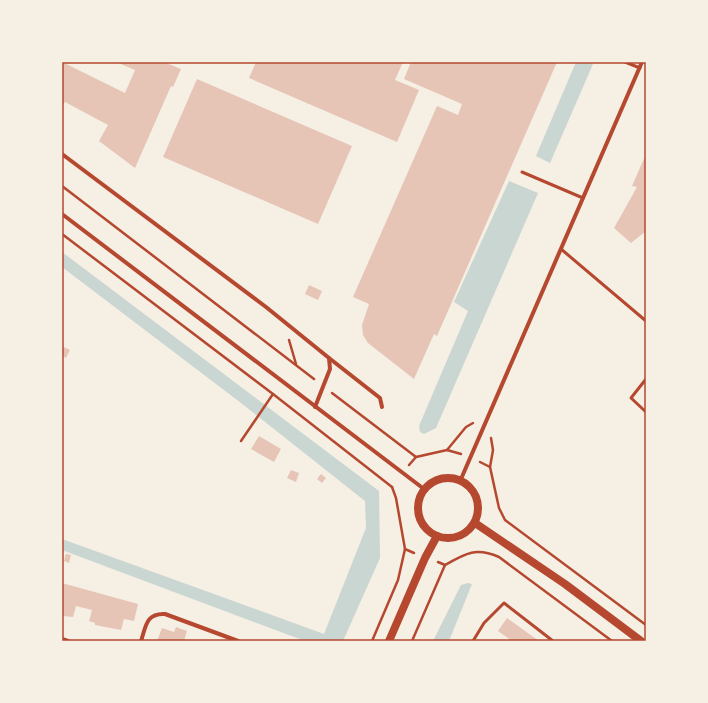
<svg xmlns="http://www.w3.org/2000/svg" width="708" height="703" viewBox="0 0 708 703" font-family="'Sofia Sans Condensed',sans-serif">
  <style>
    .water { fill: #c9d6d2 }
    .building { fill: #e6c5b7 }
    .lines { fill: none; stroke-linecap: round; stroke-linejoin: round }
    .path { stroke: #b5482f; stroke-width: 2.5 }
    .service { stroke: #b5482f; stroke-width: 3 }
    .minor { stroke: #b5482f; stroke-width: 4 }
    .secondary { stroke: #b5482f; stroke-width: 8 }
    .neatline { fill: none; stroke: #b5482f; stroke-width: 1.5 }
  </style>
  <rect width="100%" height="100%" fill="#f6efe4"/>
  <!-- water -->
  <g class="water">
    <path d="M576,62H588L593,64L550,163L536,156Z"/>
    <path d="M509,181L538,193L436,428L424,434L420,432L419,426L468,311L454,302Z"/>
    <path d="M62,252L379,491L380,558L343,641H305L62,550V539L324,634L366,528L365,501L241,403L62,267Z"/>
    <path d="M468,583L472,584L449,641H433L461,585Z"/>
  </g>
  <!-- building -->
  <g class="building">
    <path d="M62,62L125,93L135,70L116,62H164L181,69L173,87L171,86L135,168L99,141L108,125L65,102L62,106Z"/>
    <path d="M256,62H403L395,80L419,90L397,142L249,78Z"/>
    <path d="M411,62H557L437,336L434,334L414,379L368,343L363,335L362,325L369,304L353,297L437,106L458,115L462,104L404,79Z"/>
    <path d="M197,79L352,146L318,224L163,157Z"/>
    <path d="M646,154V231L631,243L614,228L637,187L632,186Z"/>
    <path d="M309,285L322,291L318,300L305,294Z"/>
    <path d="M62,346L70,350L66,358L62,356Z"/>
    <path d="M259,436L281,449L274,462L251,449Z"/>
    <path d="M291,470L299,473L296,482L287,478Z"/>
    <path d="M321,474L326,478L322,483L317,479Z"/>
    <path d="M66,554L71,555L69,563L64,561Z"/>
    <path d="M62,583L138,604L134,621L124,619L121,630L95,625V623L89,621L92,610L76,606L73,617L62,616Z"/>
    <path d="M507,618L539,641H512L498,631Z"/>
    <path d="M176,627L187,631L184,641H157L162,628L174,632Z"/>
  </g>
  <g class="lines">
    <!-- path -->
    <g class="path">
      <path d="M62,186L314,379"/>
      <path d="M62,234L273,394L392,487"/>
      <path d="M289,340L296,364"/>
      <path d="M332,393L416,457"/>
      <path d="M241,441L273,394"/>
      <path d="M447,450L466,427L473,423"/>
      <path d="M480,462L490,467L499,508L505,520L646,625"/>
      <path d="M409,465L416,457L447,450L461,454"/>
      <path d="M490,467L493,450L491,438"/>
      <path d="M392,487L396,498L405,549L414,553"/>
      <path d="M438,562L445,565C466,553 476,547 499,557L612,641"/>
      <path d="M372,641L398,580L405,549"/>
      <path d="M412,641L445,565"/>
    </g>
    <!-- service -->
    <g class="service">
      <path d="M625,62L640,68"/>
      <path d="M522,172L583,198"/>
      <path d="M561,249L646,321"/>
      <path d="M646,379L631,398L646,412"/>
      <path d="M473,641L484,623L504,603L553,641"/>
    </g>
    <!-- minor -->
    <g class="minor">
      <path d="M62,154L266,307L329,358L330,369L315,407"/>
      <path d="M62,214L424,489"/>
      <path d="M329,358L380,398L382,407"/>
      <path d="M461,479L642,62"/>
      <path d="M62,639L68,641"/>
      <path d="M141,641C146,626 146,613 165,614L238,641"/>
    </g>
    <!-- secondary -->
    <g class="secondary">
      <circle cx="448" cy="508" r="30"/>
      <path d="M475,523L565,584L641,641"/>
      <path d="M389,641L425,558L437,536"/>
    </g>
  </g>
  <!-- border -->
  <rect width="708" height="703" fill="none" stroke="#f6efe4" stroke-width="126"/>
  <rect x="63" y="63" width="582" height="577" class="neatline"/>
</svg>
